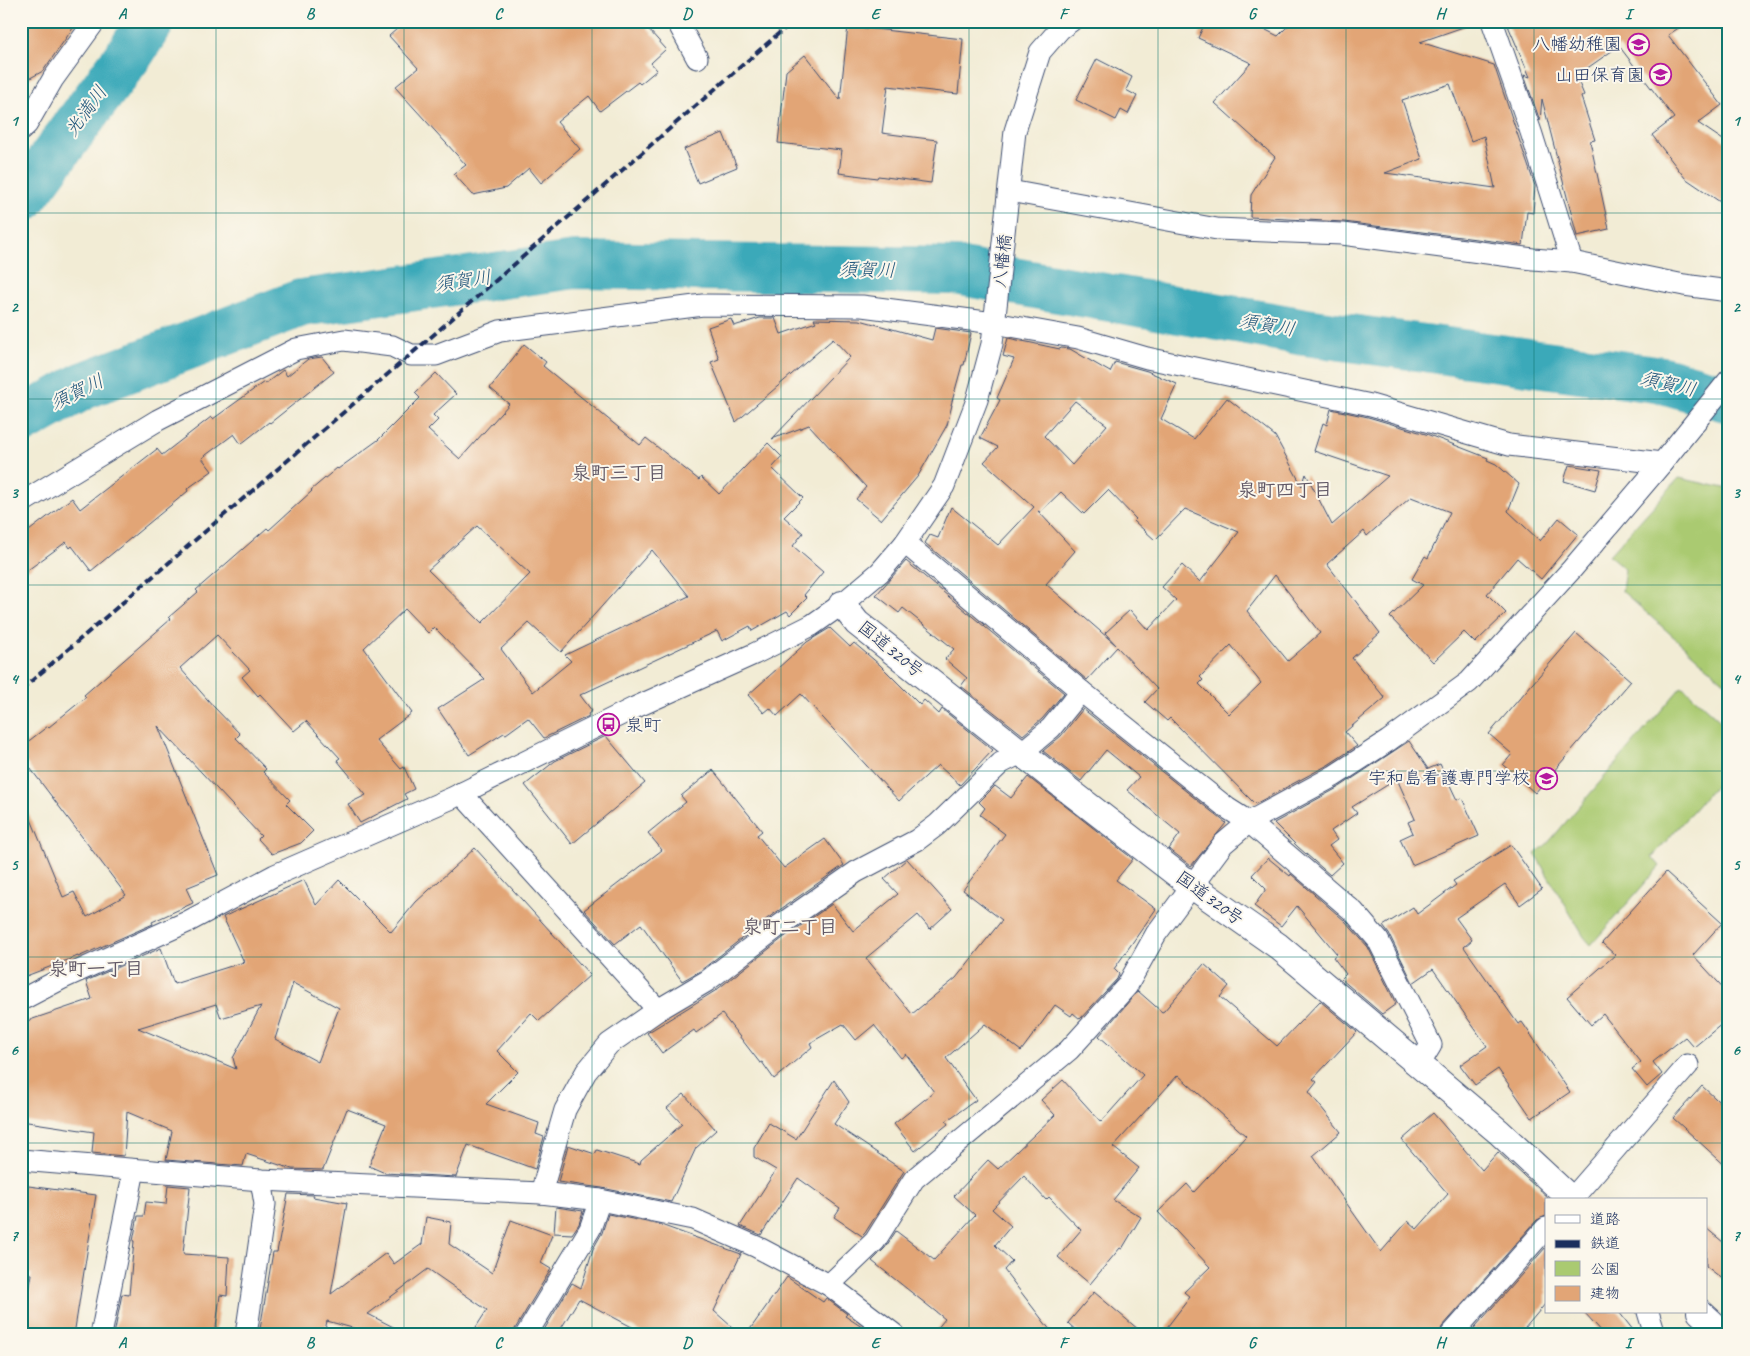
<svg xmlns="http://www.w3.org/2000/svg" width="1750" height="1356" viewBox="0 0 1750 1356" font-family="Caveat,'Klee One',sans-serif">
<rect width="100%" height="100%" fill="#fbf7ec"/>
<filter id="ink" filterUnits="userSpaceOnUse"><feTurbulence type="fractalNoise" baseFrequency=".02" numOctaves="2"/><feDisplacementMap in="SourceGraphic" scale="10" xChannelSelector="R" yChannelSelector="G"/><feConvolveMatrix kernelMatrix="1 2 1 2 8 2 1 2 1" color-interpolation-filters="sRGB"/></filter>
<filter id="wash" filterUnits="userSpaceOnUse"><feTurbulence type="fractalNoise" baseFrequency=".0096" numOctaves="4" result="noise"/><feDisplacementMap in="SourceGraphic" scale="20" xChannelSelector="R" yChannelSelector="G"/><feGaussianBlur stdDeviation="1.12" result="paint"/><feColorMatrix in="noise" values="0 0 0 0 0 0 0 0 0 0 0 0 0 0 0 0 0 1.4 0 .05"/><feComposite in="paint" operator="in"/></filter>
<g filter="url(#wash)">
<rect width="100%" height="100%" fill="#f2ecd5"/>
<g fill="#aaca71" stroke="#627c68">
<polygon points="1679,478 1729,489 1729,686 1622,591 1625,569 1609,555"/>
<polygon points="1682,686 1729,729 1729,770 1652,857 1660,866 1591,945 1584,937 1535,854 1548,843"/>
</g>
<g fill="none" stroke-linecap="round" stroke-linejoin="round">
<g stroke="#3aa9b9" stroke-width="48">
<polyline points="21,200 131,52 151,21"/>
<polyline points="21,421 83,386 301,303 575,265 956,271 1305,332 1663,380 1729,399"/>
</g>
</g>
<g id="blocks">
<g fill="#e2a576" fill-rule="evenodd">
<polygon points="21,21 78,21 43,71 21,83"/>
<polygon points="406,21 641,21 666,49 651,63 657,70 640,84 638,82 600,111 589,96 557,122 580,149 541,183 529,168 506,188 473,195 454,174 466,165 395,87 418,68 389,36"/>
<path d="M1206 21H1248L1278 36 1293 21H1469V25L1420 42 1494 65 1535 186 1533 213 1527 212 1523 245 1344 222 1250 217 1251 195 1275 157 1215 103 1251 63 1198 38ZM1450 84 1471 141 1484 136 1495 188 1385 173 1422 159 1402 100Z"/>
<polygon points="1506,21 1689,21 1668,35 1722,105 1698,123 1729,144 1729,208 1685,178 1652,135 1674,118 1619,46 1576,76 1584,95 1581,97 1595,140 1590,141 1609,229 1577,236 1542,99 1540,121 1524,75 1530,77"/>
<polygon points="848,26 963,39 958,94 888,86 882,133 937,140 931,183 878,176 877,178 839,173 842,150 778,143 786,71 805,55 840,100"/>
<polygon points="1097,59 1132,77 1126,90 1137,96 1128,114 1121,110 1116,120 1076,100"/>
<polygon points="723,133 737,167 698,183 684,149"/>
<polygon points="760,318 775,318 781,334 816,322 814,319 860,320 932,340 935,328 971,333 964,365 962,365 951,405 952,405 947,425 918,476 881,520 856,499 866,487 809,425 772,439 850,357 833,339 736,422 711,362 719,359 708,327 731,319 734,326"/>
<path d="M1008 338 1060 349 1061 348 1070 349 1110 372 1115 362 1147 371 1177 384 1161 419 1194 439 1227 398 1275 436 1302 486 1306 474 1332 525 1388 476 1314 451 1323 423 1327 425 1331 409 1368 417 1429 435 1488 458 1487 460 1496 464 1519 484 1508 511 1540 541 1559 518 1578 534 1541 579 1517 558 1487 594 1506 613 1475 643 1464 632 1433 662 1390 617 1423 585 1412 579 1425 556 1428 558 1450 512 1411 497 1367 536 1364 531 1327 564 1380 633 1352 658 1385 698 1345 732 1357 746 1328 765 1255 804 1170 718 1167 721 1145 702 1157 689 1117 647 1087 680 925 543 930 535 938 538 951 507 998 545 1034 507 984 462 998 447 980 438 1000 400 997 398 1014 359 1003 356ZM1075 401 1107 425 1072 465 1044 436ZM1108 490 1136 519 1134 521 1155 540 1185 509 1239 532 1200 582 1182 565 1162 587 1176 600 1148 630 1130 610 1105 633 1116 645 1046 584 1075 551 1038 511 1040 512 1061 492 1084 514ZM1275 575 1320 633 1288 661 1247 611ZM1231 645 1261 683 1229 714 1199 684 1203 680 1200 677Z"/>
<path d="M524 344 546 362 543 366 640 445 646 438 699 480 701 477 719 494 768 443 782 457 772 468 803 498 784 517 803 533 793 546 823 572 804 595 807 598 790 615 787 611 752 631 750 626 722 641 717 631 580 695 592 711 588 714 589 716 544 738 528 718 506 734 504 733 469 755 438 709 485 679 434 627 428 633 405 609 364 648 412 713 376 740 401 769 404 767 414 789 404 794 407 799 360 823 348 804 366 795 337 760 340 758 306 721 294 731 260 694 258 696 242 677 250 670 217 635 180 668 214 707 240 734 236 738 266 769 263 772 290 800 286 804 313 831 301 843 272 854 258 839 261 836 158 726 218 875 186 888 193 903 152 922 153 924 78 957V956L21 978V795L63 897 74 892 87 917 126 895 21 756V747L48 726 49 727 86 697 84 695 171 619 169 617 198 592 196 590 267 528 269 530 312 491 311 490 337 468 338 469 378 440 420 398 415 393 436 373 456 394 433 415 438 420 428 430 460 459 509 404 490 388ZM477 526 530 574 482 623 428 570ZM652 550 689 596 565 655 571 661 533 692 501 649 529 623 561 652Z"/>
<polygon points="322,357 334,372 270,423 269,422 241,444 234,434 202,458 212,471 187,489 188,491 91,571 72,546 70,548 66,542 21,575 21,537 72,498 80,509 157,449 162,455 211,417 213,419 264,382 265,384 283,370 287,376 308,359"/>
<polygon points="1569,465 1601,470 1595,490 1564,481"/>
<polygon points="906,561 1064,693 1042,719 1023,735 961,686 967,678 945,659 954,649 903,608 899,613 876,595"/>
<polygon points="830,628 850,647 854,643 880,665 920,705 924,700 939,714 942,709 993,750 960,785 938,765 899,801 801,694 777,716 770,708 764,713 748,695 807,642"/>
<polygon points="1576,633 1631,681 1535,793 1503,765 1512,754 1489,734"/>
<polygon points="1083,709 1226,823 1191,866 1169,849 1180,834 1127,790 1139,777 1106,750 1081,781 1043,751 1061,736"/>
<polygon points="606,736 645,783 572,844 525,785 555,761"/>
<polygon points="1409,741 1428,769 1440,764 1457,800 1462,798 1479,836 1412,865 1400,839 1413,833 1408,822 1415,819 1397,779 1352,807 1357,813 1331,831 1337,840 1329,846 1343,863 1330,875 1298,847 1274,823 1341,786"/>
<polygon points="713,770 762,831 757,835 784,868 825,839 844,865 768,918 700,971 682,981 641,924 615,944 584,910 662,850 648,833 686,802 681,796"/>
<polygon points="1028,777 1133,859 1116,880 1156,909 1114,969 1119,974 1117,979 1080,1019 1073,1013 1071,1016 1055,1005 1021,1051 985,1024 946,1058 976,1100 946,1121 948,1124 915,1151 894,1124 934,1092 906,1054 901,1058 874,1025 856,1040 843,1024 810,1043 812,1047 774,1079 762,1062 760,1063 722,1014 696,1033 694,1030 662,1053 647,1033 715,991 783,938 832,904 853,931 898,894 884,879 907,859 952,909 930,929 918,915 866,958 912,1014 956,978 1002,920 963,890 1005,834 980,815 985,808 979,802 995,786 1011,798"/>
<polygon points="1511,845 1542,889 1520,905 1505,884 1456,918 1472,940 1464,947 1518,1024 1522,1022 1570,1092 1532,1118 1498,1069 1475,1085 1460,1065 1487,1046 1433,969 1413,983 1389,934 1383,926 1413,907 1417,914 1456,885 1453,881"/>
<path d="M475 848 590 975 539 1021 531 1013 497 1051 518 1072 486 1104 539 1123 536 1134 544 1137 535 1169 468 1145 456 1177 385 1173 369 1166 386 1124 347 1109 323 1170 292 1169 246 1154 243 1166 166 1160 172 1131 127 1112 124 1156 92 1153 94 1132 21 1121V1023L92 999 86 981 161 948 174 984 244 962 223 917 304 880 316 905 339 880 391 932 416 902ZM293 983 339 1008 318 1062 275 1039ZM216 1004 221 1018 261 1006 233 1058 236 1069 138 1028Z"/>
<polygon points="1268,858 1290,876 1291,874 1345,921 1368,947 1396,1004 1382,1014 1341,979 1346,974 1333,957 1337,954 1297,906 1281,926 1254,906 1266,889 1252,875"/>
<polygon points="1666,872 1722,923 1693,955 1729,994 1729,1018 1694,1047 1685,1037 1653,1062 1662,1074 1647,1087 1632,1069 1641,1062 1603,1014 1591,1025 1567,997 1615,955 1602,943"/>
<polygon points="1204,964 1229,986 1220,997 1277,1046 1320,1001 1357,1032 1313,1079 1317,1082 1309,1092 1341,1132 1313,1156 1381,1252 1408,1221 1417,1229 1448,1194 1402,1140 1433,1113 1482,1170 1498,1152 1550,1200 1546,1200 1546,1216 1537,1220 1442,1327 1439,1335 1161,1335 1190,1297 1184,1292 1210,1267 1158,1212 1187,1184 1194,1192 1246,1136 1178,1075 1113,1147 1139,1168 1113,1200 1141,1217 1122,1249 1120,1248 1090,1284 1058,1257 1081,1230 1049,1197 1046,1200 1024,1176 992,1209 1011,1226 995,1245 1012,1261 1004,1270 1054,1335 932,1335 945,1319 872,1261 885,1248 896,1231 934,1260 975,1215 954,1196 988,1160 998,1169 1055,1115 1041,1100 1063,1080 1101,1122 1143,1075 1099,1036 1138,991 1162,1012 1164,1011"/>
<polygon points="834,1080 849,1102 834,1124 904,1171 865,1233 862,1236 834,1217 840,1208 798,1178 761,1235 740,1226 776,1170 754,1157 754,1148 769,1123 796,1139"/>
<polygon points="1702,1086 1729,1111 1729,1169 1673,1118"/>
<polygon points="684,1094 716,1130 696,1148 671,1202 602,1188 558,1182 568,1145 595,1154 597,1150 640,1164 641,1160 682,1124 667,1108"/>
<polygon points="21,1185 96,1195 74,1335 62,1335 23,1329 32,1274 21,1273"/>
<polygon points="168,1185 190,1187 183,1254 229,1257 227,1296 220,1295 215,1335 114,1335 122,1294 129,1295 134,1241 133,1241 138,1216 144,1216 146,1202 166,1204"/>
<polygon points="288,1194 314,1195 313,1197 347,1203 331,1294 386,1253 394,1264 422,1244 426,1217 451,1222 449,1244 492,1273 511,1220 552,1235 541,1263 551,1269 515,1329 514,1335 471,1335 487,1310 428,1269 368,1314 403,1332 402,1335 378,1335 327,1321 324,1335 259,1335 273,1252 277,1252"/>
<polygon points="556,1207 583,1211 579,1224 572,1234 554,1233"/>
<polygon points="608,1214 661,1225 741,1254 714,1311 741,1335 647,1335 579,1299 557,1335 541,1335 572,1283 581,1288 593,1249 602,1233"/>
<polygon points="1706,1228 1729,1247 1729,1284 1706,1266"/>
<polygon points="1546,1247 1546,1303 1519,1335 1468,1335"/>
<polygon points="787,1277 823,1302 826,1298 847,1314 845,1316 874,1335 746,1335"/>
<polygon points="1094,1292 1145,1335 1081,1335 1068,1323"/>
<polygon points="1584,1312 1619,1312 1637,1335 1605,1335"/>
</g>
</g>
</g>
<g filter="url(#ink)">
<use href="#blocks" fill-opacity="0" stroke="#3b4b70" stroke-width="1"/>
<g fill="none" stroke-linecap="round" stroke-linejoin="round">
<defs>
<g id="minor">
<polyline points="677,21 697,58"/>
<polyline points="1492,21 1531,132 1572,262"/>
<polyline points="21,130 27,124 53,79 95,21"/>
<polyline points="1010,191 1217,229 1342,234 1533,259 1572,262 1684,285 1729,291"/>
<polyline points="21,503 158,420 296,349 344,340 392,346 411,355 436,355 500,331 703,305 862,306 994,323 1078,338 1147,358 1371,405 1509,445 1662,463"/>
<polyline points="905,543 1081,691 1227,808 1249,822 1354,912 1378,940 1431,1045 1419,1065"/>
<polyline points="461,793 658,1010"/>
<polyline points="21,1000 61,979 187,922 275,875 452,798 634,708 754,654 812,625 842,604 880,572 905,543 944,486 977,400 992,344 1015,131 1040,52 1060,29 1071,21"/>
<polyline points="21,1160 261,1180 541,1193 600,1200 693,1219 757,1247 829,1285 895,1335"/>
<polyline points="541,1193 565,1110 586,1072 609,1044 658,1010 707,981 776,928 856,872 917,840 937,825 1001,763 1021,753 1051,728 1081,691"/>
<polyline points="1571,1200 1688,1065"/>
<polyline points="829,1285 875,1241 914,1179 1069,1050 1127,986 1156,934 1223,844 1249,822 1334,776 1388,741 1469,682 1572,569 1662,463 1729,380"/>
<polyline points="1648,1312 1655,1335"/>
<polyline points="101,1335 134,1170"/>
<polyline points="246,1335 265,1204 261,1180"/>
<polyline points="526,1335 590,1229 600,1200"/>
<polyline points="1451,1335 1546,1228"/>
</g>
<g id="tertiary">
<polyline points="842,604 857,623 1072,793 1191,885 1278,946 1499,1132 1572,1200"/>
<polyline points="1700,1312 1725,1335"/>
</g>
</defs>
<use href="#minor" stroke="#3b4b70" stroke-width="23"/>
<use href="#tertiary" stroke="#3b4b70" stroke-width="28"/>
<use href="#minor" stroke="#fff" stroke-width="21"/>
<use href="#tertiary" stroke="#fff" stroke-width="26"/>
<polyline stroke="#1b2f5e" stroke-width="4" stroke-dasharray="8 4" stroke-linecap="butt" points="21,690 431,337 793,21"/>
</g>
</g>
<path fill="none" stroke="#0f766e" stroke-width="1" stroke-opacity="0.55" d="M216 21V1335M404 21V1335M592 21V1335M781 21V1335M969 21V1335M1158 21V1335M1346 21V1335M1534 21V1335M21 213H1729M21 399H1729M21 585H1729M21 771H1729M21 957H1729M21 1143H1729"/>
<defs>
<symbol id="school-ring" viewBox="-11 -11 22 22"><circle r="9.5" fill="#fbf7ec" stroke="#b5179e" stroke-width="1.5"/><path d="M0-5L7-2L0 1L-7-2ZM-4 1L0 2.5L4 1V4Q0 6-4 4Z" fill="#b5179e"/></symbol>
<symbol id="bus-ring" viewBox="-11 -11 22 22"><circle r="9.5" fill="#fbf7ec" stroke="#b5179e" stroke-width="1.5"/><path d="M-5-6H5V4H4V6H2V4H-2V6H-4V4H-5ZM-3.5-4V0h7V-4ZM-3.5 1.2v1.5H-2V1.2ZM2 1.2v1.5H3.5V1.2Z" fill="#b5179e"/></symbol>
<symbol id="university-ring" viewBox="-11 -11 22 22"><circle r="9.5" fill="#fbf7ec" stroke="#b5179e" stroke-width="1.5"/><path d="M0-5L7-2L0 1L-7-2ZM-4 1L0 2.5L4 1V4Q0 6-4 4Z" fill="#b5179e"/></symbol>
</defs>
<g fill-rule="evenodd">
<use href="#school-ring" x="1626" y="32" width="25" height="25"/>
<use href="#school-ring" x="1648" y="62" width="25" height="25"/>
<use href="#bus-ring" x="596" y="712" width="25" height="25"/>
<use href="#university-ring" x="1534" y="766" width="25" height="25"/>
</g>
<g text-anchor="middle" dominant-baseline="central" stroke-width="4" stroke-linejoin="round" paint-order="stroke">
<g font-size="18" fill="#1b2f5e" stroke="#fbf7ec" text-anchor="end">
<text x="1622" y="44">八幡幼稚園</text>
<text x="1645" y="75">山田保育園</text>
<text x="625" y="725" text-anchor="start">泉町</text>
<text x="1530" y="778">宇和島看護専門学校</text>
</g>
<g font-size="18" fill="#1b2f5e" stroke="#fbf7ec">
<text transform="translate(1002 261) rotate(-84)">八幡橋</text>
<text transform="translate(891 649) rotate(39)">国道320号</text>
<text transform="translate(1210 898) rotate(36)">国道320号</text>
</g>
<g font-size="19" font-style="italic" fill="#265a7e" stroke="#fbf7ec">
<text transform="translate(86 111) rotate(-54)">光満川</text>
<text transform="translate(867 270) rotate(1)">須賀川</text>
<text transform="translate(463 281) rotate(-8)">須賀川</text>
<text transform="translate(1267 325) rotate(10)">須賀川</text>
<text transform="translate(1668 384) rotate(13)">須賀川</text>
<text transform="translate(77 392) rotate(-26)">須賀川</text>
</g>
<g font-size="19" font-weight="bold" fill="#615866" stroke="#fbf7ec">
<text x="619" y="473">泉町三丁目</text>
<text x="1285" y="490">泉町四丁目</text>
<text x="790" y="927">泉町二丁目</text>
<text x="96" y="969">泉町一丁目</text>
</g>
</g>
<rect width="1750" height="1356" fill="none" stroke="#fbf7ec" stroke-width="55"/>
<rect x="1545" y="1198" width="162" height="115" fill="#fbf7ec" stroke="#a1a7b3"/>
<rect x="1555" y="1215" width="25" height="8" fill="#ffffff" stroke="#a1a7b3"/>
<text x="1590" y="1224" font-size="15" fill="#1b2f5e">道路</text>
<rect x="1555" y="1240" width="25" height="8" fill="#1b2f5e" stroke="#a1a7b3"/>
<text x="1590" y="1248" font-size="15" fill="#1b2f5e">鉄道</text>
<rect x="1555" y="1261" width="25" height="15" fill="#aaca71" stroke="#a1a7b3"/>
<text x="1590" y="1274" font-size="15" fill="#1b2f5e">公園</text>
<rect x="1555" y="1286" width="25" height="15" fill="#e2a576" stroke="#a1a7b3"/>
<text x="1590" y="1298" font-size="15" fill="#1b2f5e">建物</text>
<rect x="28" y="28" width="1694" height="1300" fill="none" stroke="#0f766e" stroke-width="2"/>
<g font-size="16" text-anchor="middle" font-weight="bold" fill="#0f766e">
<text x="122" y="19">A</text>
<text x="310" y="19">B</text>
<text x="498" y="19">C</text>
<text x="687" y="19">D</text>
<text x="875" y="19">E</text>
<text x="1063" y="19">F</text>
<text x="1252" y="19">G</text>
<text x="1440" y="19">H</text>
<text x="1628" y="19">I</text>
<text x="14" y="126">1</text>
<text x="1736" y="126">1</text>
<text x="14" y="312">2</text>
<text x="1736" y="312">2</text>
<text x="14" y="498">3</text>
<text x="1736" y="498">3</text>
<text x="14" y="684">4</text>
<text x="1736" y="684">4</text>
<text x="14" y="870">5</text>
<text x="1736" y="870">5</text>
<text x="14" y="1055">6</text>
<text x="1736" y="1055">6</text>
<text x="14" y="1241">7</text>
<text x="1736" y="1241">7</text>
<text x="122" y="1348">A</text>
<text x="310" y="1348">B</text>
<text x="498" y="1348">C</text>
<text x="687" y="1348">D</text>
<text x="875" y="1348">E</text>
<text x="1063" y="1348">F</text>
<text x="1252" y="1348">G</text>
<text x="1440" y="1348">H</text>
<text x="1628" y="1348">I</text>
</g>
</svg>
